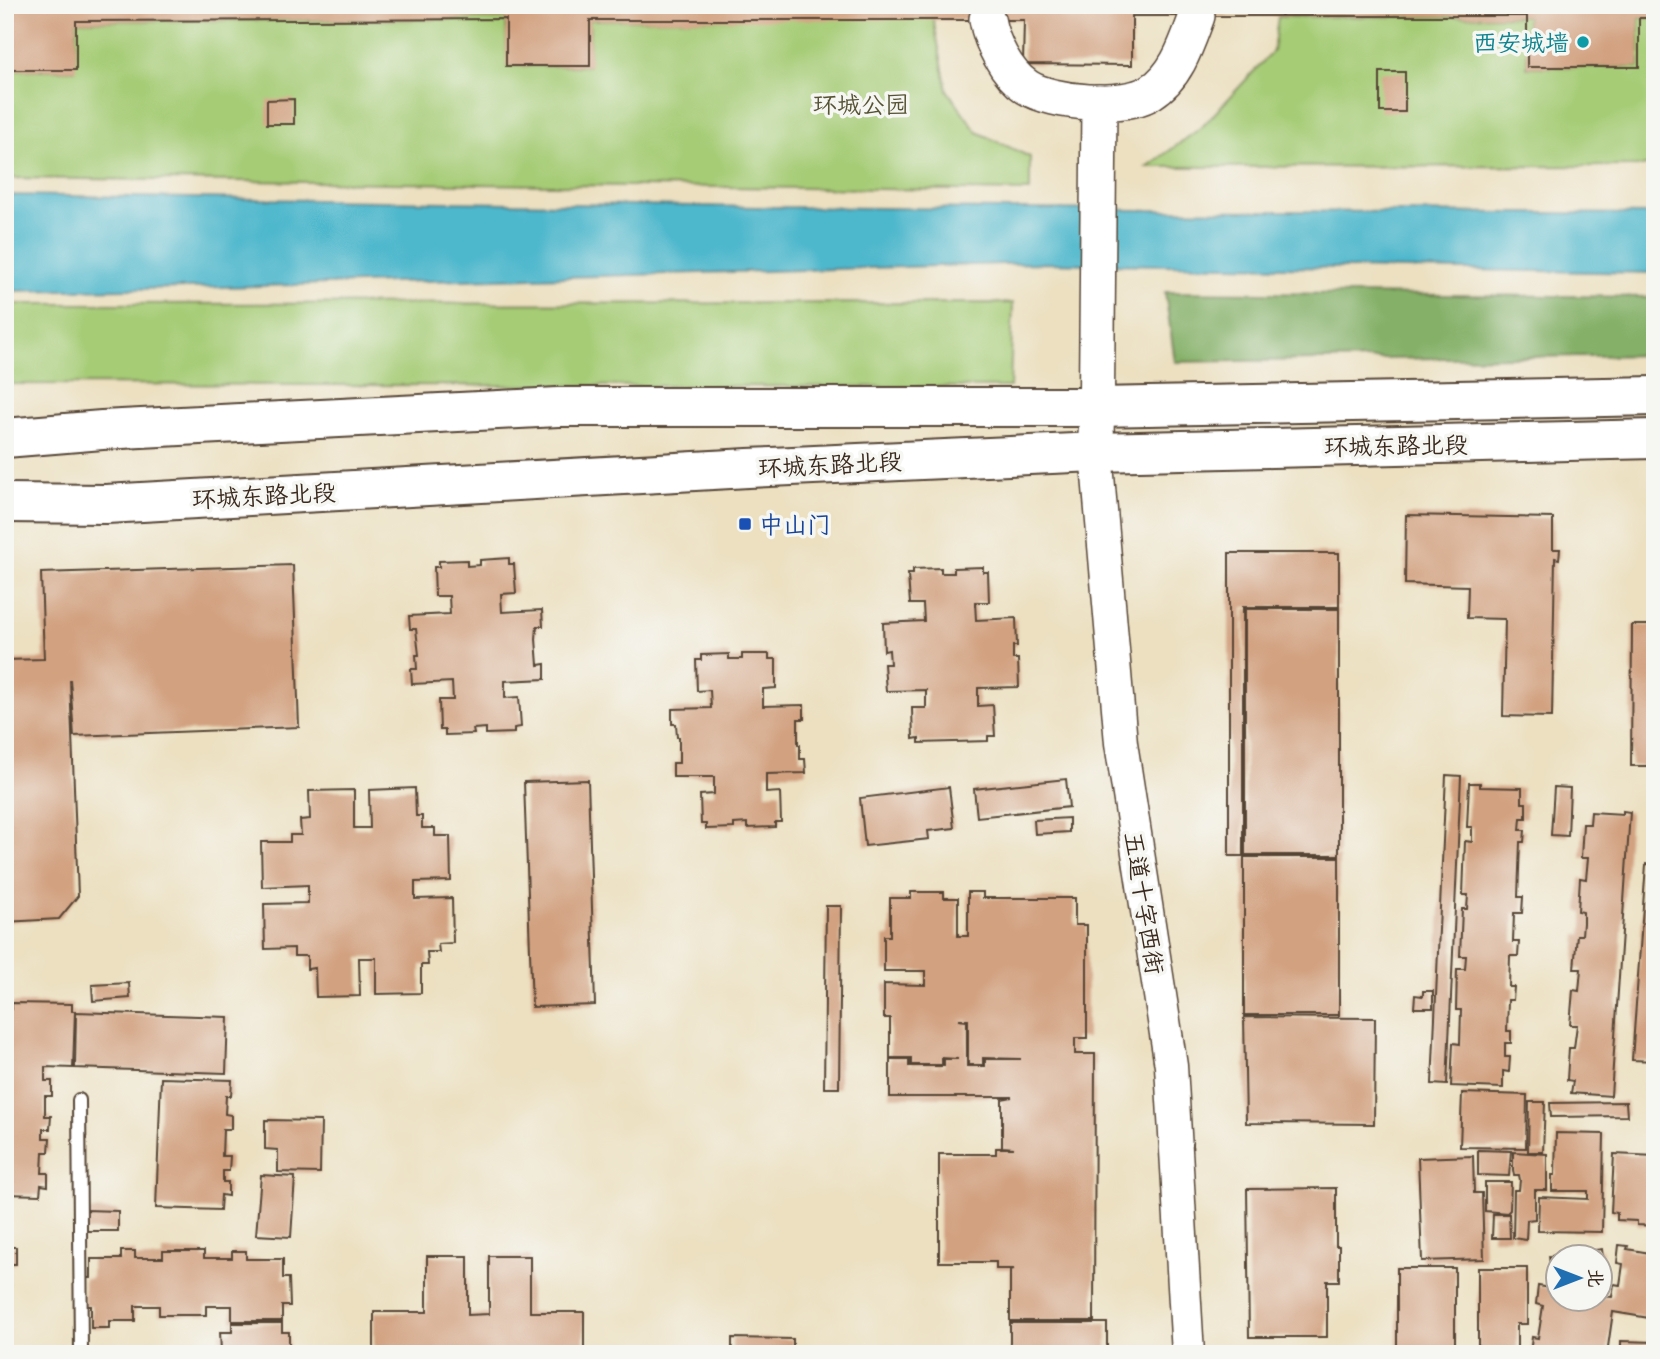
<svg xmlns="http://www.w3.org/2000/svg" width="1660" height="1359" viewBox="0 0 1660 1359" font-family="'Patrick Hand','LXGW WenKai TC',sans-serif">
<rect width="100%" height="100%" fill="#f6f6f2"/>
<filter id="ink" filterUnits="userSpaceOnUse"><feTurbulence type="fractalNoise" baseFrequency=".0143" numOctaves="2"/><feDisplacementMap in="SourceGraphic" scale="14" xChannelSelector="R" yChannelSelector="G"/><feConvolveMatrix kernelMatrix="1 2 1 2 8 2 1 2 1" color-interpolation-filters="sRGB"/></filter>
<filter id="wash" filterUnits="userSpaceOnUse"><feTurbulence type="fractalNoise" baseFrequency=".00686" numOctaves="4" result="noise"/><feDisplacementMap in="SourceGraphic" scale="28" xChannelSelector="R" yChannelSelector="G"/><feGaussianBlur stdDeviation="1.57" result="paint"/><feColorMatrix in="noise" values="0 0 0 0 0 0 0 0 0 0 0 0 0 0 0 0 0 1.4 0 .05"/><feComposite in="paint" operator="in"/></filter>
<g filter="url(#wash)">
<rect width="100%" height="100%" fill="#ece0c1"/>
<g fill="#a6cc76" stroke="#707b4a" stroke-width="2">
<polygon points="1527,16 1527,67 1639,67 1639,18 1655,18 1655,166 1147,167 1202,127 1273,51 1278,17"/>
<polygon points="933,18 947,90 977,132 1030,157 1030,191 5,178 5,70 75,70 76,21 506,19 507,66 589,66 590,20"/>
<polygon points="1013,303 1010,387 5,384 5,304"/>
</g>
<polygon fill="#84b067" stroke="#606d42" stroke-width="2" points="1165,292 1655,297 1655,355 1175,362"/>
<polygon fill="#4eb7cc" stroke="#447075" stroke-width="2" points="5,195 761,207 1655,214 1655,273 1039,263 189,288 5,291"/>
<g id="blocks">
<g fill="#d2a180" fill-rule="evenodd">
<polygon points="5,5 1655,5 1655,18 1639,18 1639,67 1527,67 1527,16 1132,16 1132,65 1023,64 1024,20 590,20 590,66 506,66 506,19 76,21 76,70 5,70"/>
<rect x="1380" y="72" width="25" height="40"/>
<polygon points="294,99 294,124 267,124 267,100"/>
<polygon points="1406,515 1553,518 1553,549 1560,549 1559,559 1555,558 1552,717 1503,716 1505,619 1467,618 1468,586 1405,584"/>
<polygon points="1229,553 1339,553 1339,607 1243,607 1243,856 1229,856"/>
<polygon points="509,558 509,564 514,564 516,593 501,594 502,612 542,610 543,626 537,626 536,639 538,665 545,664 545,679 505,681 505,698 519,697 521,727 514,728 514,733 486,734 486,728 473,729 474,734 445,735 445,730 440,730 439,700 453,700 452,682 412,684 411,669 417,669 416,655 419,655 416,629 410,629 409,616 450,614 449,596 435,596 434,567 439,567 439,561 467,560 467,566 480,565 480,560"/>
<polygon points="293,565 299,727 74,736 70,679 78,896 59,919 5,922 5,660 44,659 41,573"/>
<polygon points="983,567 983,572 988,572 989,602 975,602 976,620 1016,618 1017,646 1013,646 1013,659 1018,659 1019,687 978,688 978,706 993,705 995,736 988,736 988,741 919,743 919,738 913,739 912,708 926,708 926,690 886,691 884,664 890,664 889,650 884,651 883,623 924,621 923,604 910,604 908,574 913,574 913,569 941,568 941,573 954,573 954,568"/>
<rect x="1245" y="609" width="94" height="246"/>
<polygon points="1632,625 1655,625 1655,766 1631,766"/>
<polygon points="729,654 729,659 742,659 742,654 769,654 769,659 776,659 776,688 763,689 763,706 804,705 804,719 798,719 798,745 800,745 800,759 805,759 806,773 766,774 766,793 780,792 781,822 775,822 775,827 747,828 747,823 734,824 734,828 706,829 706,824 701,824 700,795 714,794 714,777 673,777 673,763 679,763 679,737 677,737 676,724 672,724 672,709 711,708 710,690 697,691 696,660 701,660 701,655"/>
<polygon points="1446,775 1461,776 1447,1085 1432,1084"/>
<polygon points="1066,779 1069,807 977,817 974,789"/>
<polygon points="588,780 595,1005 532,1007 524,782"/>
<polygon points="1469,783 1480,783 1480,787 1522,788 1522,803 1526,803 1526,818 1521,818 1520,830 1525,830 1524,842 1520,842 1518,897 1523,897 1522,913 1514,913 1513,942 1519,942 1518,956 1510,956 1509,987 1514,987 1513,1000 1508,1000 1507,1031 1511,1031 1511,1043 1505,1043 1505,1057 1510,1057 1509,1072 1503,1071 1503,1088 1451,1086 1453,1043 1460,1044 1461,1010 1456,1010 1457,969 1465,969 1466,956 1460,956 1462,909 1467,909 1468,895 1463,895 1465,841 1472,842 1472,827 1467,827"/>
<polygon points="949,787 954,828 928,831 929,839 865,846 860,798"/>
<polygon points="1554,787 1570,788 1568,836 1551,835"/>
<polygon points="415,788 416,816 422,816 422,828 435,828 435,836 450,836 451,881 415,882 415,899 452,898 453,943 438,944 439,952 427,952 428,965 421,965 421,993 376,994 376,958 359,958 360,996 316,997 315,968 307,969 307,956 294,956 294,948 265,949 264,904 308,903 308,885 262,887 261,842 290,842 290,835 301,835 300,820 310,819 309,791 354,790 354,828 370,828 369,790"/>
<polygon points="1623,811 1630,812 1611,1096 1571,1093 1573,1081 1567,1080 1569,1048 1574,1048 1577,1025 1570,1025 1573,990 1579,991 1581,969 1574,969 1577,935 1582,935 1583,923 1583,912 1578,911 1580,878 1586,879 1588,858 1581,858 1583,824 1590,824 1591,812 1623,814"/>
<polygon points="1069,818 1069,832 1035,834 1034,820"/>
<rect x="1244" y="857" width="95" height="158"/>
<polygon points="1646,864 1655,865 1655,1061 1632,1060"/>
<path d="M911 892H944V898H958V936H968V892H983V898H1075V925H1087V1038H1075V1054H1095L1094 1321H1010V1270L1014 1269H996V1262H939V1154H996V1148H1014L1002 1147V1099L1012 1097H890V1059H909V1066H944V1059H958L942 1058V1065H911V1058H890V1018H884V984L925 985V971H884V936H890V898H911ZM958 1020H968V1065H983V1058L1021 1059H985V1066H967V1021Z"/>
<polygon points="826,906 841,906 839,1088 824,1088"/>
<polygon points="129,983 130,998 93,1001 92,985"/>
<polygon points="1423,991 1433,991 1433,1008 1414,1008 1415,995 1423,996"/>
<polygon points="12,1003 72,1004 72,1011 75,1011 73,1068 45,1067 45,1081 52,1081 52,1096 45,1096 45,1116 51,1116 50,1129 43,1129 43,1138 50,1138 49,1152 43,1152 42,1173 48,1173 48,1186 41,1185 40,1195 5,1194 5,1008 12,1009"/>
<polygon points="76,1012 228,1017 226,1073 75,1068"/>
<polygon points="1244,1017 1375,1018 1374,1124 1246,1123"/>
<polygon points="161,1078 232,1080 231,1096 226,1096 225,1114 231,1115 231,1129 223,1129 222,1156 230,1156 229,1171 223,1171 223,1182 228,1182 228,1196 221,1195 220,1210 156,1208"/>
<polygon points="1462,1093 1527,1095 1526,1148 1460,1147"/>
<polygon points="1529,1102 1545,1102 1543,1152 1528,1152"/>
<polygon points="1626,1102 1627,1116 1551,1117 1550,1103"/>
<polygon points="265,1120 321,1121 320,1173 278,1172 278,1150 265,1149"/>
<polygon points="1556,1133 1604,1134 1602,1232 1538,1231 1539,1197 1588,1199 1588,1191 1552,1191 1552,1175 1555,1175"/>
<polygon points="1478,1150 1511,1151 1509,1176 1478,1175"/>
<polygon points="1513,1152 1547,1154 1547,1190 1535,1190 1535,1219 1527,1220 1526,1240 1513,1238 1514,1190 1519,1190 1520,1180 1519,1175 1514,1175 1513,1170"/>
<polygon points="1614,1154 1655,1156 1655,1226 1637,1225 1637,1221 1617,1220 1617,1213 1611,1212"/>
<polygon points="1473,1156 1474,1193 1482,1193 1484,1259 1422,1261 1418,1158"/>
<polygon points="261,1175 295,1177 291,1237 256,1235"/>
<polygon points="1485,1182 1511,1182 1510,1210 1507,1213 1485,1211"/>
<polygon points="1336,1188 1336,1246 1339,1246 1339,1281 1327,1281 1327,1337 1249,1337 1247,1189"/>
<polygon points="85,1210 118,1211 118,1231 85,1231"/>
<polygon points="1493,1214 1509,1214 1510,1238 1492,1238"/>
<polygon points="5,1228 9,1228 9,1247 16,1247 16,1264 9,1264 9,1286 5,1286"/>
<polygon points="1619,1245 1628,1246 1627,1249 1650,1253 1651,1246 1655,1247 1655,1319 1613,1312 1607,1354 1530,1354 1532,1337 1538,1338 1543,1306 1536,1304 1538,1286 1558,1289 1558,1300 1600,1300 1600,1296 1612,1297 1614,1284 1620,1285 1623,1264 1617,1263"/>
<polygon points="1602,1249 1605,1275 1600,1275 1600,1258 1558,1258 1558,1280 1552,1281 1549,1256"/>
<polygon points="121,1251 135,1251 135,1258 163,1258 163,1251 204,1251 204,1258 232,1258 232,1251 246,1251 246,1259 283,1259 283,1278 289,1278 290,1306 282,1306 282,1321 232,1321 232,1306 206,1306 206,1315 159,1315 159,1306 135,1306 135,1321 109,1321 109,1328 91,1328 91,1306 84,1306 84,1278 91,1278 91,1259 121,1259"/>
<polygon points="427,1256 468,1256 468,1315 489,1314 489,1256 530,1256 530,1312 584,1312 584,1354 374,1354 374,1312 427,1312"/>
<rect x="1397" y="1268" width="58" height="86"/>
<polygon points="1478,1268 1527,1268 1527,1324 1517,1324 1517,1354 1478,1354"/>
<polygon points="232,1323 282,1323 282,1332 289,1332 289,1354 228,1354 228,1351 221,1351 220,1332 232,1332"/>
<rect x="1010" y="1323" width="97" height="31"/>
<polygon points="732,1338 793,1339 793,1354 732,1354"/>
<polygon points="1621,1341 1655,1342 1655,1354 1621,1354"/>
</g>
</g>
</g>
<g filter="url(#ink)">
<use href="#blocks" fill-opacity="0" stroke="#564536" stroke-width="2"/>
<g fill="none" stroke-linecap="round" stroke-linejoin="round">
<defs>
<polyline id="service" points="79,1100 81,1354"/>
<polyline id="tertiary" points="1096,452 1121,743 1171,1066 1188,1354"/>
<g id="secondary">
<path d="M987 19C991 42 1006 73 1027 87 1052 103 1125 109 1151 92 1177 76 1187 43 1197 16"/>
<polyline points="1096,452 1099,102"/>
</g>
<g id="primary">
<polyline points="5,438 102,430 558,407 1096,407 1655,396"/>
<polyline points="5,503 106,504 748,468 1096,452 1655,439"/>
</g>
</defs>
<use href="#service" stroke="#564536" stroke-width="16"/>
<use href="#tertiary" stroke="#564536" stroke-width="35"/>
<use href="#secondary" stroke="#564536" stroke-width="38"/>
<use href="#primary" stroke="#564536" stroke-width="42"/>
<use href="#service" stroke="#fff" stroke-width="12"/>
<use href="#tertiary" stroke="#fff" stroke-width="32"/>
<use href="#secondary" stroke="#fff" stroke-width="35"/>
<use href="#primary" stroke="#fff" stroke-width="38"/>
</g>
</g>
<circle fill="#0f9aa8" stroke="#f6f6f2" stroke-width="2.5" cx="1583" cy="42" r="7"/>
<rect fill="#1a4fb4" stroke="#f6f6f2" stroke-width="2.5" x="738" y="517" width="14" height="14" rx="3.5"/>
<g text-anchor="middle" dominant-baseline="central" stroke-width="7" stroke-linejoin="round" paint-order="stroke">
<g font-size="24" fill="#0d838f" stroke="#f6f6f2" text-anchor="end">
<text x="1569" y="42">西安城墙</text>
</g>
<g font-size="24" fill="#565234" stroke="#f6f6f2">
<text x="861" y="104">环城公园</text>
</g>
<g font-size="24" fill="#3b2a1e" stroke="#f6f6f2">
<text transform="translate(1396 445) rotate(-1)">环城东路北段</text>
<text transform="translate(830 464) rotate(-3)">环城东路北段</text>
<text transform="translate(264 495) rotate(-3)">环城东路北段</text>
<text transform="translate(1145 903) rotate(81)">五道十字西街</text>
</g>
<g font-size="24" fill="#164399" stroke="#f6f6f2" text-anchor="start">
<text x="759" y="524">中山门</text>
</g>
</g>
<rect width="1660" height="1359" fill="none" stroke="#f6f6f2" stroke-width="28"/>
<g transform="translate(1579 1278) rotate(90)"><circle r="33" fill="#f6f6f2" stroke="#aba49d" stroke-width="2"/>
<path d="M0-5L12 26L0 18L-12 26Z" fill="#1f6fb2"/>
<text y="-10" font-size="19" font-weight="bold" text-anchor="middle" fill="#3b2a1e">北</text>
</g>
</svg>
